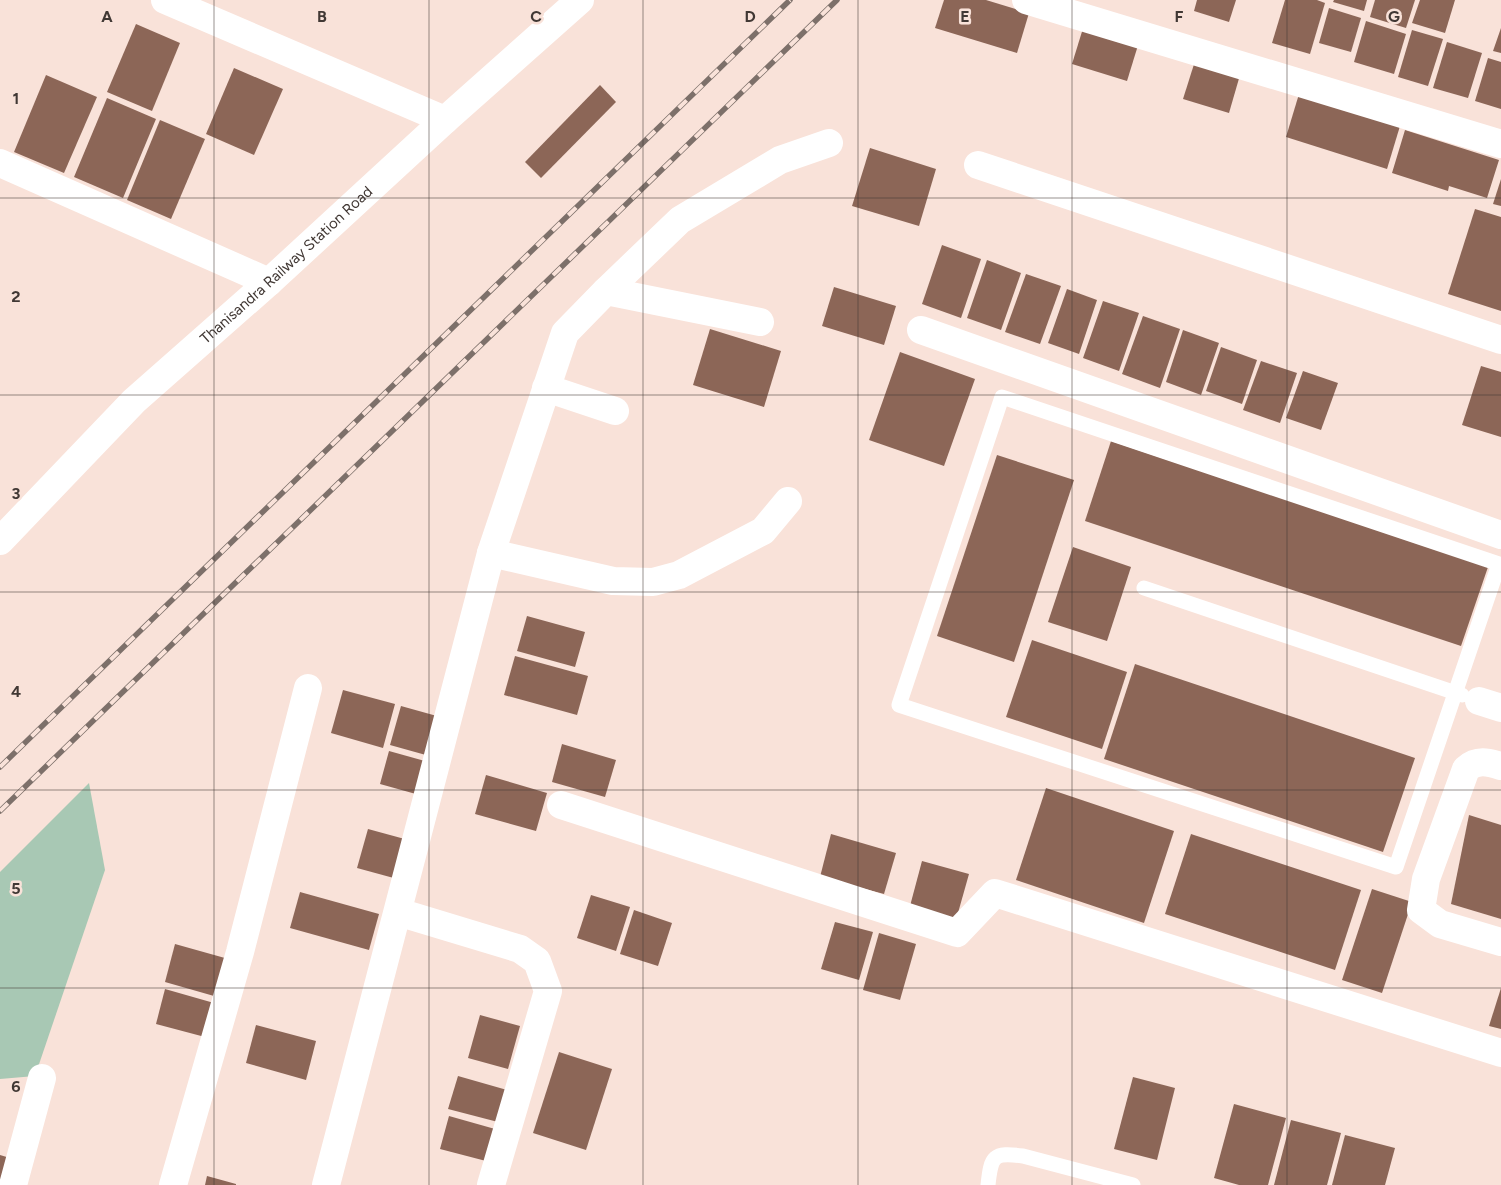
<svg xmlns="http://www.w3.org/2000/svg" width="1501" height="1185" viewBox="0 0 1501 1185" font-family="Figtree,sans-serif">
<rect width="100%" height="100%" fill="#f9e2d9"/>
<polygon fill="#a8c8b4" points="89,783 105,870 35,1076 0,1079 0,872"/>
<g fill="#8c6657">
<polygon points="944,0 986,0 1029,13 1017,53 935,28"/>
<polygon points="1197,0 1236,0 1229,22 1194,11"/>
<polygon points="1285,0 1317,0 1325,3 1310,54 1272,43"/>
<polygon points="1334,0 1367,0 1364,11 1333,2"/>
<polygon points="1375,0 1415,0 1406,28 1370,17"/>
<polygon points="1420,0 1455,0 1445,33 1412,23"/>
<polygon points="1329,8 1361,18 1351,52 1319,43"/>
<polygon points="1366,21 1406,34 1394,74 1354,62"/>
<polygon points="136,24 180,43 152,111 107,92"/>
<polygon points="1084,25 1139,42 1127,81 1072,64"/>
<polygon points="1501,28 1501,53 1493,51"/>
<polygon points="1412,30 1443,39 1428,86 1398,77"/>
<polygon points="1447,42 1482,53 1468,98 1433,88"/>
<polygon points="1488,58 1501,62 1501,109 1475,101"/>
<polygon points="1195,61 1240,75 1229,113 1183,99"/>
<polygon points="234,68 283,89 254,155 206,134"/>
<polygon points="46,75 97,97 64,173 14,152"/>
<polygon points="600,85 616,102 541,178 525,162"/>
<polygon points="1299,94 1400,126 1387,169 1286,137"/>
<polygon points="107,98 156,119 123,198 74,177"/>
<polygon points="160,120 205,139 171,219 127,200"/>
<polygon points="1405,130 1499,160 1487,198 1449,186 1448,191 1392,173"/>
<polygon points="870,148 936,169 919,226 852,206"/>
<polygon points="1501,179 1501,206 1493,204"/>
<polygon points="1475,209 1501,217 1501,311 1448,294"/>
<polygon points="942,245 981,259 961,318 922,304"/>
<polygon points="987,260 1021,273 1001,330 967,318"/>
<polygon points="1026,274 1061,286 1040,344 1005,332"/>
<polygon points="834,287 896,306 884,345 822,326"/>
<polygon points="1067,289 1097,300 1079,354 1048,343"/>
<polygon points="1103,301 1139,313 1119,371 1083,358"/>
<polygon points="1143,316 1180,329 1160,388 1122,374"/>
<polygon points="710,329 781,351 764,407 693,385"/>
<polygon points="1183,330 1219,343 1201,395 1166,382"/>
<polygon points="1221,347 1257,360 1242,404 1206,391"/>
<polygon points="900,352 975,379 944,466 869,440"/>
<polygon points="1261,361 1297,373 1280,423 1243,410"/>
<polygon points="1481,366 1501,372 1501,437 1462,425"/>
<polygon points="1303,371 1338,383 1321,430 1286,418"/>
<polygon points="1111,441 1488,567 1461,646 1085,521"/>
<polygon points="997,455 1074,480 1014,662 937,636"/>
<polygon points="1073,547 1131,567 1107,641 1048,622"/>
<polygon points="527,616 585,632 575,667 517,651"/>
<polygon points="1032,640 1127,672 1102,749 1006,717"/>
<polygon points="515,656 588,676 577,715 504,695"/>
<polygon points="1135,664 1415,758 1383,852 1104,759"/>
<polygon points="343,690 395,704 383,748 331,733"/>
<polygon points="401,706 444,718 433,757 390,745"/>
<polygon points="562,744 616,760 605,797 552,782"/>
<polygon points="389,751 432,763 423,796 380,784"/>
<polygon points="486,775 547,793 536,831 475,814"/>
<polygon points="1046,788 1174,831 1144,923 1016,880"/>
<polygon points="1469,815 1501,825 1501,919 1451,904"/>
<polygon points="368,829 412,841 401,880 357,868"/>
<polygon points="831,834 896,853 884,894 820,877"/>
<polygon points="1191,834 1361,890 1335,970 1165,914"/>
<polygon points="922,861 969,874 956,920 910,906"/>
<polygon points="1372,889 1412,902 1382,993 1342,980"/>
<polygon points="300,892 379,914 369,950 290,928"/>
<polygon points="591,895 630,907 616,951 577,938"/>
<polygon points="634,910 672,923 658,966 620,954"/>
<polygon points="835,922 873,932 859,980 821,969"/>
<polygon points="879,933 916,944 900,1000 863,990"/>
<polygon points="175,944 232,960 221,998 165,982"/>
<polygon points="1501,988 1501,1029 1489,1026"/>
<polygon points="165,989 214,1003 205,1037 156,1024"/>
<polygon points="480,1015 520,1026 508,1069 468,1058"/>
<polygon points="256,1025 316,1041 306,1080 246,1063"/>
<polygon points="559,1052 612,1069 586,1150 533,1133"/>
<polygon points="458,1076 507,1090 498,1122 448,1109"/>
<polygon points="1133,1077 1175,1088 1157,1160 1114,1149"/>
<polygon points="1234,1104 1286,1118 1268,1185 1239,1185 1214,1178"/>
<polygon points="449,1116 495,1129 486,1161 440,1149"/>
<polygon points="1291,1120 1341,1133 1327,1185 1274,1185"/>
<polygon points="1345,1135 1395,1148 1385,1185 1332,1185"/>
<polygon points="0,1155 10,1158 0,1185"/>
<polygon points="207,1176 236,1184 236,1185 205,1185"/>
</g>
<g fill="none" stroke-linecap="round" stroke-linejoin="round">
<g stroke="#fff" stroke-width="15">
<polygon points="1002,397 1499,564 1396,867 899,705"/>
<polyline points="1144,588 1462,695"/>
<path d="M988 1185C991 1156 993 1152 1023 1156L1133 1185"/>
</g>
<g stroke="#fff" stroke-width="28">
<polyline points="165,0 445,120"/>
<polyline points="1026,0 1501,144"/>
<polyline points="0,163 269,282"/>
<polyline points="978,165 1501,340"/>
<polyline points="606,291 680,220 780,160 829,143"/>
<polyline points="921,330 1501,535"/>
<polyline points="546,388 615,411"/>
<polyline points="491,553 613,581 653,582 679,575 763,531 788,501"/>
<polyline points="1479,701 1501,708"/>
<path d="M1501 766C1488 762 1477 759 1466 769L1426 879 1421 910 1440 924 1501 942"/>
<polyline points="561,805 957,933 995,893 1501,1053"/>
<polyline points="398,912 520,949 537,961 548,991 491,1185"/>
<polyline points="13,1185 42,1078"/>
<polyline points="173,1185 240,952 308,688"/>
<polyline points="326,1185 491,553 565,333 606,291 760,322"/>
</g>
<path stroke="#fff" stroke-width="28" id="s1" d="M0 541 134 401 269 282 445 120 580 0"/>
<defs>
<g id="rail">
<polyline points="0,767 790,0"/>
<polyline points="0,811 837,0"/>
</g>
</defs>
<use href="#rail" stroke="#7d706a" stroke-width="5.5"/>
<use href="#rail" stroke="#f9e2d9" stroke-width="4" stroke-dasharray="11" stroke-linecap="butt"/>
</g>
<path fill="none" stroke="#413834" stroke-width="1" stroke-opacity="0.55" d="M214 0V1185M429 0V1185M643 0V1185M858 0V1185M1072 0V1185M1287 0V1185M0 198H1501M0 395H1501M0 592H1501M0 790H1501M0 988H1501"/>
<g text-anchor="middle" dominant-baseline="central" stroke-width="5" stroke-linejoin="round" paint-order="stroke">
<g font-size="15" fill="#413834" stroke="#f9e2d9">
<text stroke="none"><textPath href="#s1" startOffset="398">Thanisandra Railway Station Road</textPath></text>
</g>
</g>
<g font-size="16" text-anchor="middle" font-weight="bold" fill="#413834" stroke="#f9e2d9" stroke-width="5" stroke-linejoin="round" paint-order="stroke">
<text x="107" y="22">A</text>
<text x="322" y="22">B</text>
<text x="536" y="22">C</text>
<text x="750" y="22">D</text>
<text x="965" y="22">E</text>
<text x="1179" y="22">F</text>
<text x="1394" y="22">G</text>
<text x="16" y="104">1</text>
<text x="16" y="302">2</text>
<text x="16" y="499">3</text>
<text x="16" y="697">4</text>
<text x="16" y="894">5</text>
<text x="16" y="1092">6</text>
</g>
</svg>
